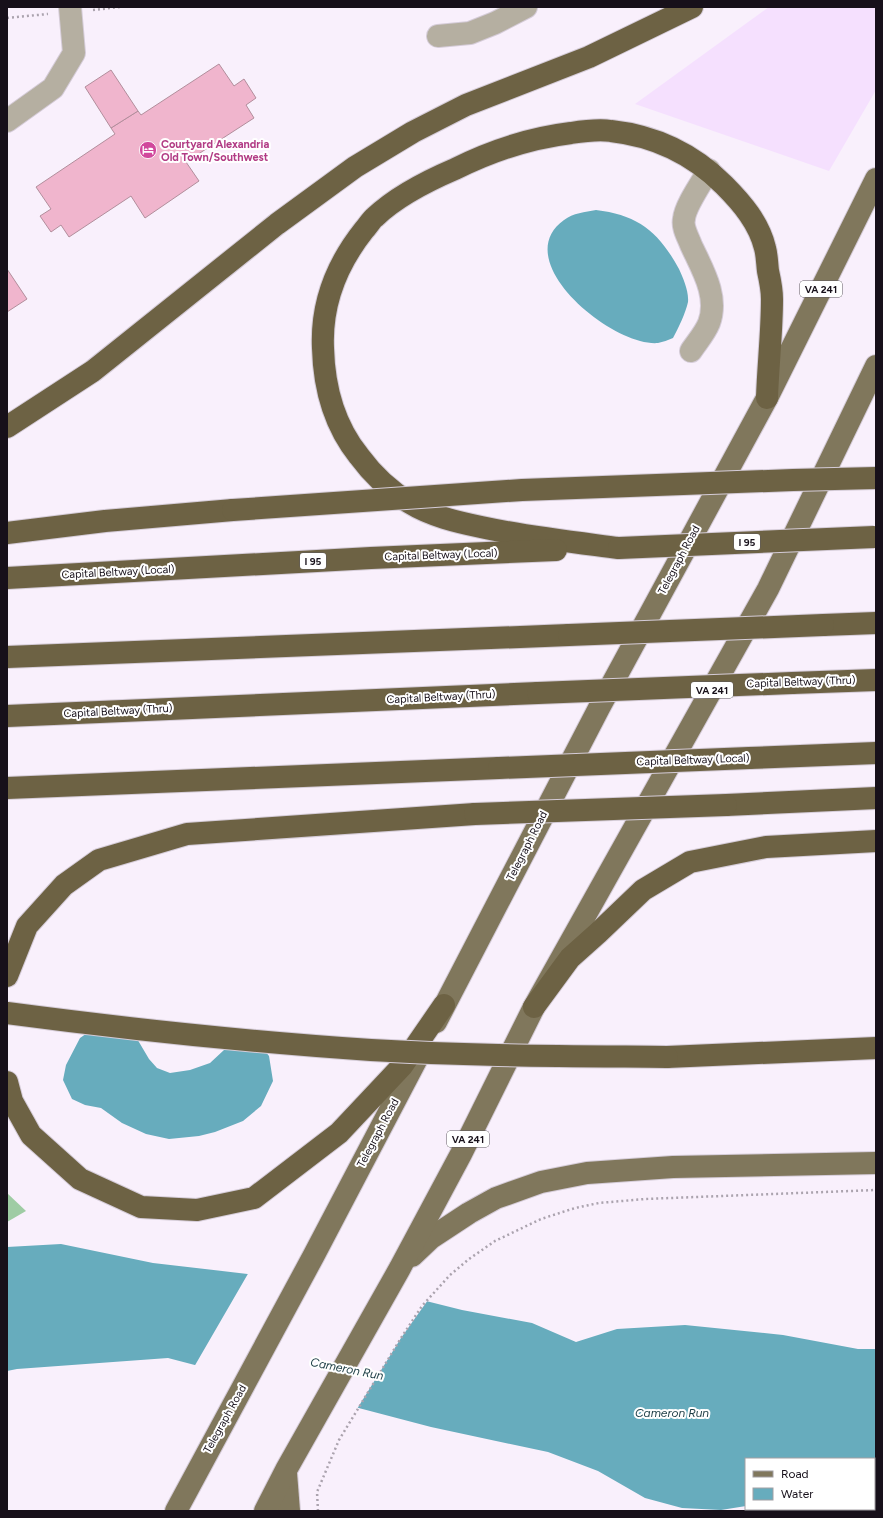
<svg xmlns="http://www.w3.org/2000/svg" width="883" height="1518" viewBox="0 0 883 1518" font-family="Figtree,sans-serif">
<rect width="100%" height="100%" fill="#f9f0fc"/>
<polygon fill="#f5e0fe" points="769,7 876,7 876,90 829,171 635,104"/>
<polygon fill="#9fcca4" points="7,1193 26,1211 7,1222"/>
<g fill="#67acbd">
<path d="M596 210C638 215 659 232 679 269 683 278 689 291 688 302 686 312 678 329 673 338 668 340 663 342 658 343 613 347 507 261 564 220 573 213 585 212 596 210Z"/>
<polygon points="93,1029 136,1037 149,1059 157,1068 170,1073 190,1070 210,1063 224,1050 237,1045 261,1046 269,1056 273,1081 261,1106 243,1121 215,1132 199,1136 169,1139 146,1134 122,1123 101,1108 85,1105 72,1099 63,1080 66,1065 80,1038"/>
<polygon points="61,1244 153,1263 378,1289 462,1310 532,1323 576,1342 617,1329 685,1325 783,1335 858,1349 876,1349 876,1489 874,1490 874,1459 746,1459 746,1506 721,1510 682,1508 645,1498 598,1471 548,1452 431,1427 168,1358 17,1369 7,1371 7,1247"/>
</g>
<polygon fill="#f9f0fc" points="249,1272 378,1287 428,1300 401,1338 357,1409 194,1367"/>
<g fill="#f0b5cd" stroke="#b28e9c">
<polygon points="219,64 234,86 244,79 256,98 246,105 254,118 186,162 199,181 145,218 131,196 69,237 61,225 51,232 40,216 51,209 36,187 115,134 111,128 138,111 141,115"/>
<polygon points="111,70 138,111 111,128 85,87"/>
<polygon points="7,269 27,299 7,312"/>
</g>
<g fill="none" stroke-linecap="round" stroke-linejoin="round">
<defs>
<g id="minor">
<polyline points="438,36 470,33 495,23 526,7"/>
<polyline points="7,121 53,88 74,53 70,7"/>
<path d="M691 351C697 342 705 333 709 323 719 296 702 269 691 245 688 237 682 227 684 219 685 206 702 182 709 170"/>
</g>
<g id="major">
<polyline points="436,1022 599,708 767,398 876,179"/>
<polyline points="412,1256 431,1238 469,1213 496,1198 541,1182 587,1173 673,1167 876,1163"/>
<polyline points="286,1473 289,1511"/>
<polyline points="176,1511 314,1255 421,1051"/>
<polyline points="265,1511 286,1470 400,1268 461,1154 534,1007 768,589 876,366"/>
</g>
<g id="highway">
<polyline points="7,427 93,371 277,224 355,167 413,132 466,105 589,57 692,7"/>
<polyline points="7,533 105,521 233,510"/>
<path d="M619 548C573 542 527 537 481 527 457 522 431 516 410 503 390 491 373 475 359 456 334 425 324 387 323 348 321 304 337 264 364 230 368 226 371 220 375 217 397 196 427 181 455 169 491 151 530 138 571 133 584 131 598 129 611 131 656 136 693 154 724 185 742 203 759 223 765 248 767 255 767 263 768 271 770 280 772 290 772 299 772 332 768 366 767 398"/>
<polyline points="7,578 371,558 556,550"/>
<polyline points="823,625 876,623"/>
<polyline points="7,657 569,635"/>
<polyline points="792,683 876,680"/>
<polyline points="7,716 538,693"/>
<polyline points="749,758 876,753"/>
<polyline points="7,788 499,768"/>
<polyline points="726,805 876,798"/>
<polyline points="7,976 27,926 64,885 99,860 187,834 475,814"/>
<polyline points="534,1007 570,958 598,933 643,890 690,862 766,847 876,841"/>
<polyline points="667,1057 876,1048"/>
<polyline points="7,1082 12,1101 31,1135 80,1179 141,1207 197,1210 254,1198 339,1133 402,1066 444,1005"/>
</g>
</defs>
<use href="#minor" stroke="#d5ccd8" stroke-width="24"/>
<use href="#major" stroke="#d5ccd8" stroke-width="24"/>
<use href="#highway" stroke="#d5ccd8" stroke-width="24"/>
<g stroke="#aba3ae" stroke-width="2.5" stroke-dasharray="2 3" stroke-linecap="butt">
<polyline points="93,10 120,7"/>
<polyline points="7,18 48,14"/>
<polyline points="318,1511 317,1492 339,1440 401,1338 422,1306 450,1275 469,1259 495,1241 541,1219 575,1208 599,1203 645,1199 876,1190"/>
</g>
<use href="#minor" stroke="#b5afa1" stroke-width="22"/>
<use href="#major" stroke="#80775c" stroke-width="22"/>
<use href="#highway" stroke="#6d6244" stroke-width="22"/>
<defs>
<g id="highway-bridge">
<polyline points="233,510 522,490 793,480 876,478"/>
<polyline points="619,548 874,537"/>
<polyline points="569,635 823,625"/>
<polyline points="538,693 792,683"/>
<polyline points="499,768 749,758"/>
<polyline points="475,814 726,805"/>
<path d="M7 1013C128 1029 250 1042 371 1050 470 1056 568 1056 667 1057"/>
</g>
</defs>
<use href="#highway-bridge" stroke="#d5ccd8" stroke-width="24" stroke-linecap="butt"/>
<use href="#highway-bridge" stroke="#6d6244" stroke-width="22"/>
</g>
<defs>
<symbol id="hotel-disc" viewBox="-11 -11 22 22"><circle r="9.5" fill="#d1479c" stroke="#fff"/><path d="M-6-4.5h1.5V1H6V5H4.5V3h-9V5H-6ZM-4 0a1.8 1.8 0 1 1 3.6 0ZM.5 0V-2.5h3Q6-2.5 6 0Z" fill="#fff"/></symbol>
</defs>
<g fill-rule="evenodd">
<use href="#hotel-disc" x="138" y="140" width="20" height="20"/>
</g>
<g text-anchor="middle" dominant-baseline="central" stroke-width="4" stroke-linejoin="round" paint-order="stroke">
<g fill="#fff" stroke="#5d585f" stroke-width="1">
<rect x="800" y="281" width="42" height="16" rx="3"/>
<rect x="734" y="534" width="26" height="16" rx="3"/>
<rect x="300" y="553" width="26" height="16" rx="3"/>
<rect x="691" y="682" width="42" height="16" rx="3"/>
<rect x="447" y="1131" width="42" height="16" rx="3"/>
</g>
<g font-size="10" font-weight="bold" fill="#17101a">
<text x="821" y="289">VA 241</text>
<text x="747" y="542">I 95</text>
<text x="313" y="561">I 95</text>
<text x="712" y="690">VA 241</text>
<text x="468" y="1139">VA 241</text>
</g>
<g font-size="11" font-weight="bold" fill="#b23c85" stroke="#fff" text-anchor="start">
<text x="161" y="144">Courtyard Alexandria<tspan x="161" dy="13">Old Town/Southwest</tspan></text>
</g>
<g font-size="11" fill="#17101a" stroke="#fff">
<text transform="translate(441 555) rotate(-2)">Capital Beltway (Local)</text>
<text transform="translate(679 560) rotate(-62)">Telegraph Road</text>
<text transform="translate(118 572) rotate(-3)">Capital Beltway (Local)</text>
<text transform="translate(801 682) rotate(-2)">Capital Beltway (Thru)</text>
<text transform="translate(441 697) rotate(-3)">Capital Beltway (Thru)</text>
<text transform="translate(118 711) rotate(-3)">Capital Beltway (Thru)</text>
<text transform="translate(693 760) rotate(-2)">Capital Beltway (Local)</text>
<text transform="translate(527 846) rotate(-63)">Telegraph Road</text>
<text transform="translate(378 1133) rotate(-62)">Telegraph Road</text>
<text transform="translate(225 1419) rotate(-61)">Telegraph Road</text>
</g>
<g font-size="12" font-style="italic" fill="#1c3d45" stroke="#fff">
<text transform="translate(347 1369) rotate(11)">Cameron Run</text>
<text x="672" y="1413">Cameron Run</text>
</g>
</g>
<rect width="883" height="1518" fill="none" stroke="#17101a" stroke-width="16"/>
<rect x="745" y="1458" width="130" height="52" fill="#ffffff" stroke="#a29fa3"/>
<rect x="753" y="1471" width="20" height="6" fill="#80775c" stroke="#a29fa3"/>
<text x="781" y="1478" font-size="12" fill="#17101a">Road</text>
<rect x="753" y="1488" width="20" height="12" fill="#67acbd" stroke="#a29fa3"/>
<text x="781" y="1498" font-size="12" fill="#17101a">Water</text>
</svg>
